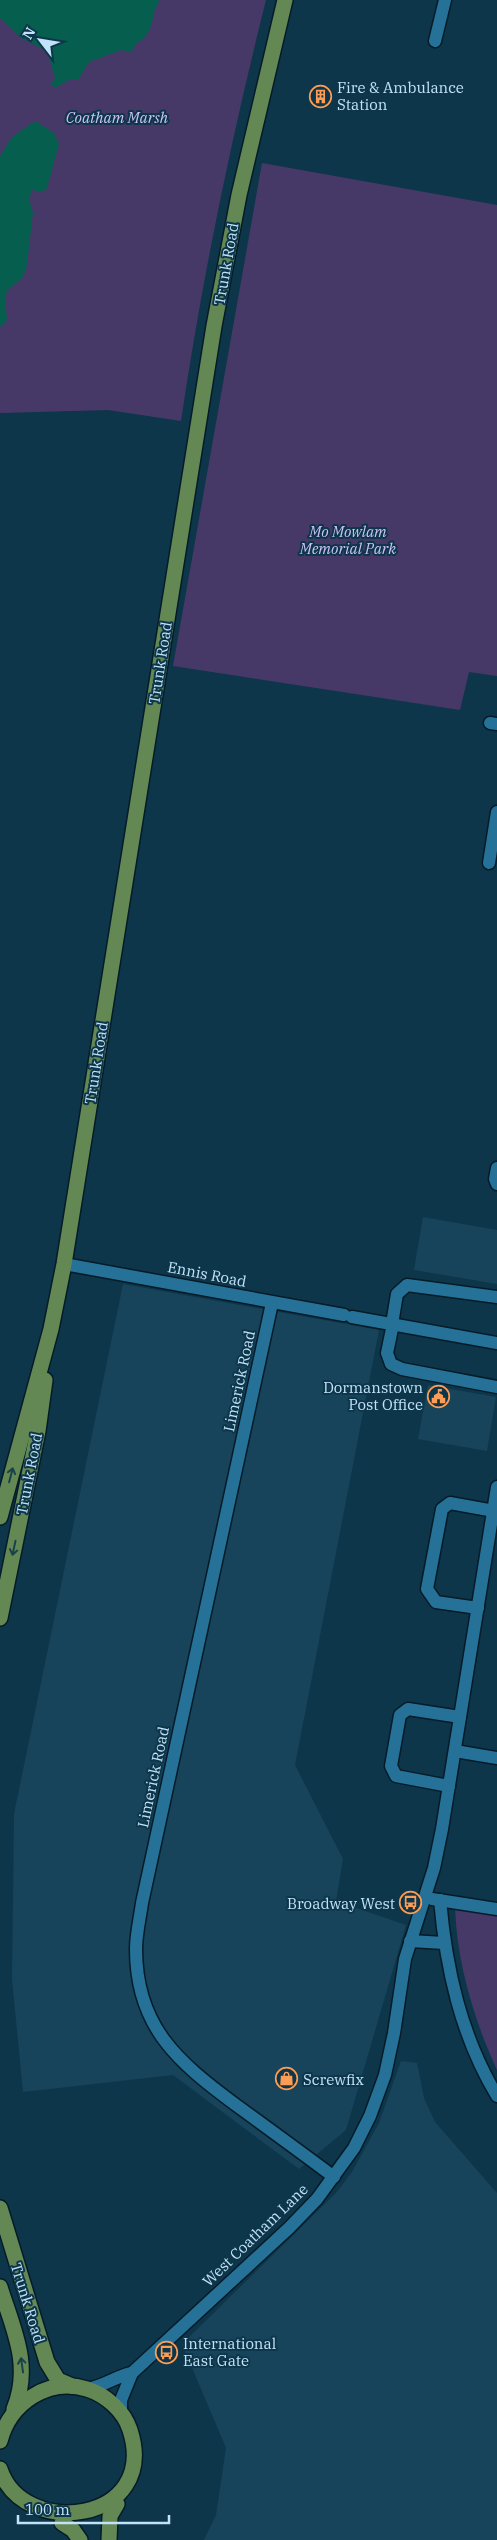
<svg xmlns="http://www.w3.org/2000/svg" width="497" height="2540" viewBox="0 0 497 2540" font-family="'IBM Plex Serif',serif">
<rect width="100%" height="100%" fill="#0e364a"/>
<g fill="#17445b">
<polygon points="423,1217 497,1230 497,1284 414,1270"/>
<polygon points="123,1284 379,1330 295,1765 343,1859 336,1901 406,1925 346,2130 299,2169 173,2075 23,2092 12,1979 14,1814"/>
<polygon points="428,1385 496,1397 487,1451 418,1439"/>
<polygon points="401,2061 417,2063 424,2098 435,2122 497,2193 497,2540 204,2540 216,2515 226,2448 182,2344 336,2193 352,2172 379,2123"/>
</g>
<g fill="#463967">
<path d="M0 0H266C231 139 202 279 181 421L108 410 0 413Z"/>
<polygon points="262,163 497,205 497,676 469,672 460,710 173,666"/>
<path d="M455 1908 497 1915V2070C474 2020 457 1963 455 1908Z"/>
</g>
<g fill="#055e4e">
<path d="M0 0H160C152 10 154 24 147 34 142 42 135 41 132 52L121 50 89 62 78 80H69L55 88 51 84 55 78 47 51 21 38 0 18Z"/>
<polygon points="35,121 54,133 59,144 47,188 43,192 32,190 29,199 33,212 27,265 23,277 7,291 5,300 7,320 0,327 0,156 12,137"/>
</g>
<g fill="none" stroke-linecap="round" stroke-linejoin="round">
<defs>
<g id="minor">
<polyline points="435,41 445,0"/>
<polyline points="490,723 497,724"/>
<polyline points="489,863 497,812"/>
<polyline points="497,1168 495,1179 497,1184"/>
<polyline points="64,1264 344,1315"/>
<path d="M272 1303 142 1903C140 1918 136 1934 136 1949 136 2027 178 2062 236 2105 269 2129 302 2153 334 2177"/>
<polyline points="352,1317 497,1343"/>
<polyline points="392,1324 397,1294 407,1285 497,1297"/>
<polyline points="393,1324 387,1353 391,1364 402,1369 497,1387"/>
<polyline points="478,1608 436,1602 427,1589 442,1509 450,1503 494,1511"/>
<polyline points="455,1751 497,1758"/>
<polyline points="449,1786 396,1776 391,1766 400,1715 408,1709 460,1717"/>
<polyline points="432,1899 497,1909"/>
<path d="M440 1900C446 1969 461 2036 497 2096"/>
<polyline points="410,1941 444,1943"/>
<path d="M87 2389C105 2386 116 2376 132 2373"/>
<polyline points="121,2413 121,2400 132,2373 289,2228 317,2199 354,2148 370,2116 385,2075 394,2033 405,1959 434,1868 442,1829 497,1487"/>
</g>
<g id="primary">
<polyline points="0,1517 51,1329 64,1264 214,326 239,195 285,0"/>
<polyline points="0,1618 38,1431 45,1380"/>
<polyline points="0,2208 47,2362 58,2380 72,2386"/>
<path d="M0 2287C13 2329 32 2365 14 2409"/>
<path d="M0 2441C10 2403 48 2377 87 2389 106 2395 124 2411 130 2430 160 2523 23 2540 0 2469"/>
<polyline points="62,2523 73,2530 80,2540"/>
<polyline points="109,2540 110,2516 117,2504"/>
</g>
</defs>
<use href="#minor" stroke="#051c28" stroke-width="15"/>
<use href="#primary" stroke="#051c28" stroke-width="18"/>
<use href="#minor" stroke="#267197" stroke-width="12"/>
<use href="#primary" stroke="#638853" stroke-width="15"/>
</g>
<defs><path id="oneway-shaft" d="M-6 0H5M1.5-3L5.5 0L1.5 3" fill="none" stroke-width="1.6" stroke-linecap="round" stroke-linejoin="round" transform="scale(1.25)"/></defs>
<g stroke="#1b424b">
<use href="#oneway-shaft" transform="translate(11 1475) rotate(-75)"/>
<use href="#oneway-shaft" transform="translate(14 1548) rotate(102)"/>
<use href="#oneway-shaft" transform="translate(22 2365) rotate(-98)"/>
</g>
<defs>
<symbol id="building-ring" viewBox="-11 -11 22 22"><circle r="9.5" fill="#0e364a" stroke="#fd9d55" stroke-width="1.5"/><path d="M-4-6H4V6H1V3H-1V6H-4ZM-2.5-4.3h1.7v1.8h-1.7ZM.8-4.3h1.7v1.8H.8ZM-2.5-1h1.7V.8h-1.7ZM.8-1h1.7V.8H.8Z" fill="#fd9d55"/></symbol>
<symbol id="civic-ring" viewBox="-11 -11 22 22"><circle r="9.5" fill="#0e364a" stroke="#fd9d55" stroke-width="1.5"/><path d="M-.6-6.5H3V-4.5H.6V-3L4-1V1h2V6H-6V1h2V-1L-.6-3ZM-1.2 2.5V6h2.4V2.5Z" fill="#fd9d55"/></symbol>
<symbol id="bus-ring" viewBox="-11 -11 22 22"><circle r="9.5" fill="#0e364a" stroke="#fd9d55" stroke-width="1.5"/><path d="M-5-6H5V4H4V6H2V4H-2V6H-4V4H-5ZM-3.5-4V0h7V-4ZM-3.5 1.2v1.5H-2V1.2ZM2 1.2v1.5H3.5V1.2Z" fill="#fd9d55"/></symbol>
<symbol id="shop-ring" viewBox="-11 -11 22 22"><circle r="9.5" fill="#0e364a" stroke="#fd9d55" stroke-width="1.5"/><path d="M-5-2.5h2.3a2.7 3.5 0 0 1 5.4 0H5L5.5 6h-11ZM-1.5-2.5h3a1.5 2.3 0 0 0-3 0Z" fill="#fd9d55"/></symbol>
</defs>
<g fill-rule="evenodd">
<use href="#building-ring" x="308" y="84" width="25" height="25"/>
<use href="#civic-ring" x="426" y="1384" width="25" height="25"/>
<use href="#bus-ring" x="398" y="1890" width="25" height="25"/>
<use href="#shop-ring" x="274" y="2066" width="25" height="25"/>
<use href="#bus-ring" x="154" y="2340" width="25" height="25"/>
</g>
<g text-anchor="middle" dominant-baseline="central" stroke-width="4" stroke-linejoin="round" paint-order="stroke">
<g font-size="15" fill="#c1e3f9" stroke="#0e364a" text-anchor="start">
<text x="337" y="87">Fire &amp; Ambulance<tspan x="337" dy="17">Station</tspan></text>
<text x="423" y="1387" text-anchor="end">Dormanstown<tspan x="423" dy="17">Post Office</tspan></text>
<text x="395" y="1903" text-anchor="end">Broadway West</text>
<text x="303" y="2079">Screwfix</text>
<text x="183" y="2343">International<tspan x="183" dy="17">East Gate</tspan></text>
</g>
<g font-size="15" font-style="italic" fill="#cec2f9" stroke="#0e364a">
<text x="117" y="117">Coatham Marsh</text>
<text x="348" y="531">Mo Mowlam<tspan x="348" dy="17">Memorial Park</tspan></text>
</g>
<g font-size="15" fill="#c1e3f9" stroke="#0e364a">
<text transform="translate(226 264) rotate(-80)">Trunk Road</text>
<text transform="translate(160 663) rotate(-81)">Trunk Road</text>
<text transform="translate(96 1063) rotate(-81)">Trunk Road</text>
<text transform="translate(207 1274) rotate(11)">Ennis Road</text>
<text transform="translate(239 1381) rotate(-78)">Limerick Road</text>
<text transform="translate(29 1474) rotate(-79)">Trunk Road</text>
<text transform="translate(153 1777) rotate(-78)">Limerick Road</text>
<text transform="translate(255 2235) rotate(-44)">West Coatham Lane</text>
<text transform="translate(28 2303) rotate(73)">Trunk Road</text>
</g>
</g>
<g transform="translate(40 40) rotate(301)" stroke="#0e364a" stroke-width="4" paint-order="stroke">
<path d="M0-4L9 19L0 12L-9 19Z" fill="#c1e3f9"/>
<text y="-8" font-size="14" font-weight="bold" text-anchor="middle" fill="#c1e3f9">N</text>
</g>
<path d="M18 2515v8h151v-8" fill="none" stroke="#c1e3f9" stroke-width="2.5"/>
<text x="25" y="2515" font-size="15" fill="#c1e3f9" stroke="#0e364a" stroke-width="4" paint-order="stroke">100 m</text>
</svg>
